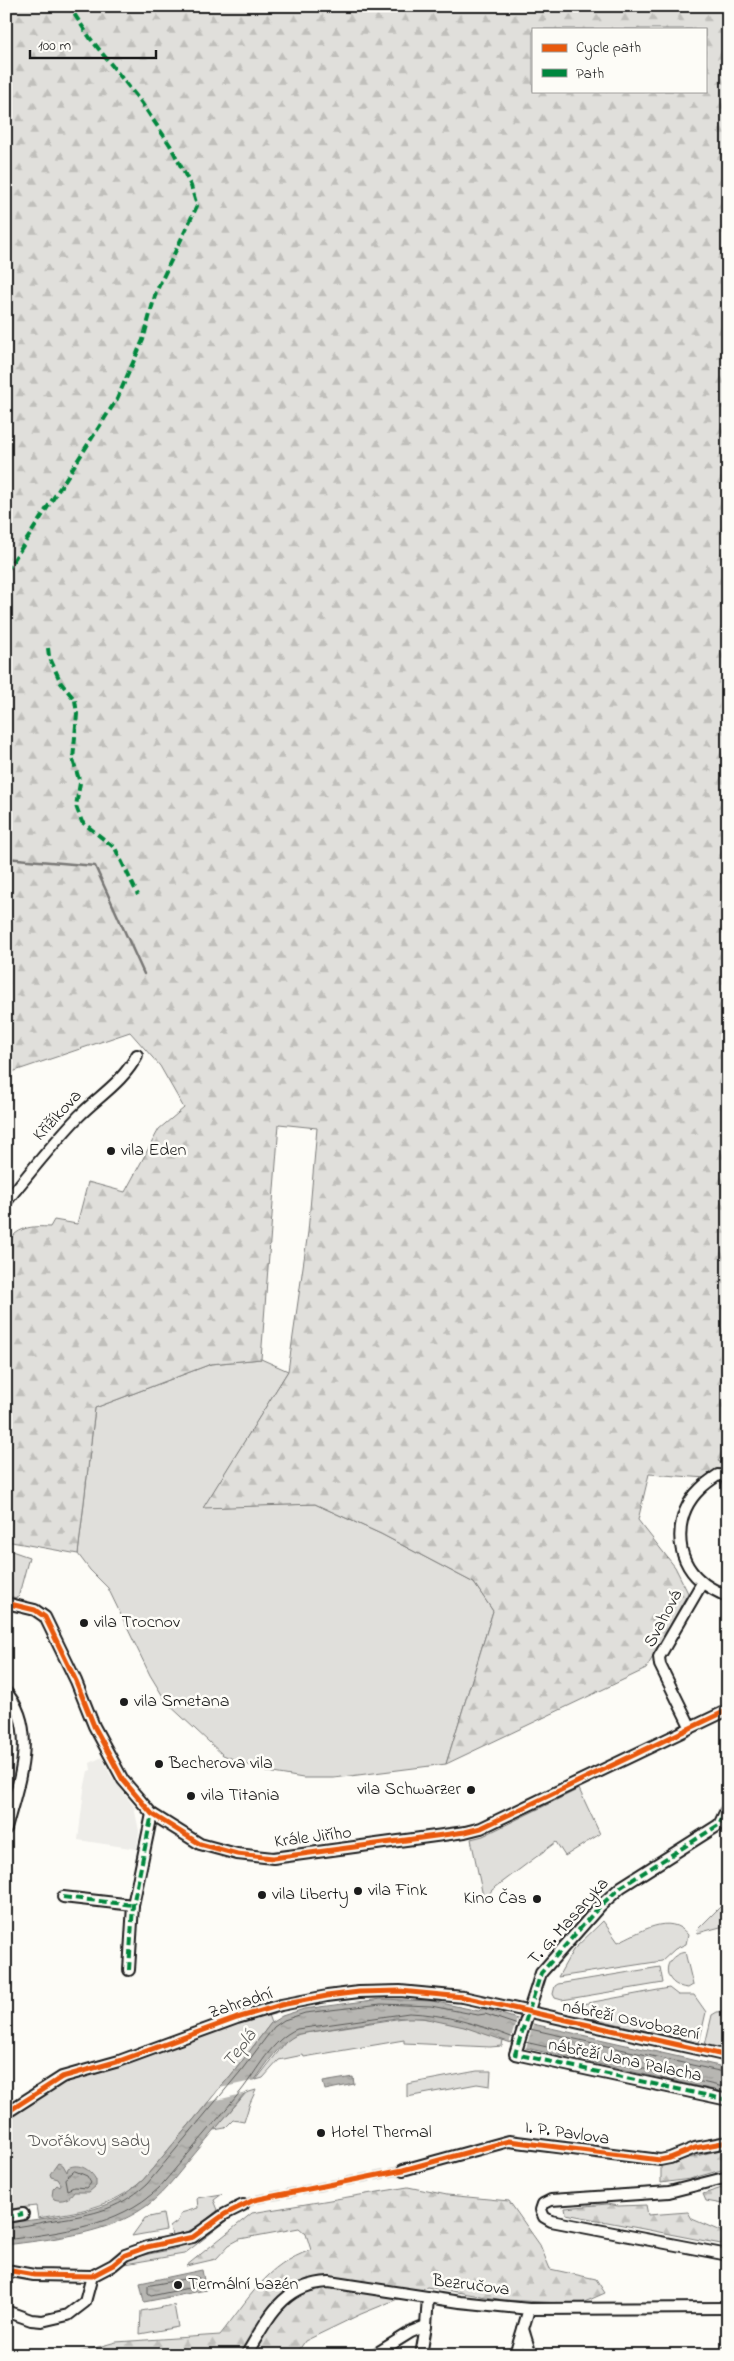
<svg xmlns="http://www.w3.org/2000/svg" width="734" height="2361" viewBox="0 0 734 2361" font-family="'Indie Flower',sans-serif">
<defs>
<pattern id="forest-firs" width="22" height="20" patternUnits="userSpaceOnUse" patternTransform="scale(1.25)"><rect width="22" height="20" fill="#e0dfdb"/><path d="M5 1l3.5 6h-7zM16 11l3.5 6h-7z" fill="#c0bfbb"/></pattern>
<pattern id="water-ripples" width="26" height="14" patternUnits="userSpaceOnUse" patternTransform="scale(1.25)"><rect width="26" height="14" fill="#b7b6b2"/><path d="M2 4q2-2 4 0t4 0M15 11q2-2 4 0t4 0" fill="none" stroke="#9d9c98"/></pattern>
</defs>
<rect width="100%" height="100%" fill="#fdfcf7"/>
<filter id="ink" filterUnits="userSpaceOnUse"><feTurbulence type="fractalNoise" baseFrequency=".02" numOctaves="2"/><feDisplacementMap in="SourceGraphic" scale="10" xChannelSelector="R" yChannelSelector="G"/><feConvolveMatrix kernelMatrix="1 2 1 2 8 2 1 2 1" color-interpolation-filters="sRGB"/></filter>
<g filter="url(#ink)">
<polygon fill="#eeede9" points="102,1757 110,1774 134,1807 139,1831 137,1849 78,1840 84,1790 88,1771 91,1770 90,1763"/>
<g fill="#e0dfdb" stroke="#7e7e7c">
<polygon points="261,1359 288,1371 204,1507 315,1504 381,1534 474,1583 493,1611 446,1764 334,1778 303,1778 267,1772 223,1755 167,1703 150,1675 108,1588 90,1570 78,1554 95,1408 211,1364"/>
<polygon points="6,1549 29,1557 18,1598 6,1596"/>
<polygon points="579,1789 600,1834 565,1856 556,1842 492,1890 484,1901 471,1839 483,1836"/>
<polygon points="728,1903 728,1925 698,1933 697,1930 720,1907"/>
<path d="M603 1921 618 1942C639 1933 670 1911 688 1935L686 1944 675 1949 662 1961 558 1977 573 1950Z"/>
<path d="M685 1952 693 1985 688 1988C662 1986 660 1957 685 1952Z"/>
<polygon points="660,1967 663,1983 562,2000 555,1998 553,1994 555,1986 558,1984"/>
<polygon points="669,1988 678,1995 694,1995 706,2012 699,2043 591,2018 591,2015 566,2007"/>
<polygon points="728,2011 728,2050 705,2045 712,2015 717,2012"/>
<path d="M267 2012 271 2023 236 2069 143 2180C110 2209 79 2211 38 2218L36 2206 10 2209 6 2120 64 2083Z"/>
<path d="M409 2017C444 2019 477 2030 510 2041L503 2040 502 2046 490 2047 404 2043V2040L304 2057 303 2055 279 2060 263 2078 256 2080 289 2038 299 2034Z"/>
<polygon points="477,2071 491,2071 490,2086 477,2084 407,2097 407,2084"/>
<polygon points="256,2090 250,2103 244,2122 233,2120 225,2128 214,2130 246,2093"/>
<path d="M222 2194 214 2200 218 2210C201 2224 194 2232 172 2235L170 2227 178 2221 181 2213 198 2208 197 2198Z"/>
<polygon points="163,2214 166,2230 132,2236 145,2218"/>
<polygon points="225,2219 228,2220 184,2254 125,2264 124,2262 129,2258 174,2249 191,2242"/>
<polygon points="174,2305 178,2327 140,2334 141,2311"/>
</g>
<g fill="url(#forest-firs)" stroke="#7e7e7c" fill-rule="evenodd">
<path d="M6 6H728V1447L718 1461 728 1466 718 1469 707 1478 649 1474 638 1520 675 1567 688 1593 646 1669 446 1764 493 1611 474 1583 381 1534 315 1504 203 1508 288 1371 308 1232 317 1128 279 1124 261 1359 211 1364 95 1408 78 1554 6 1541V1246C16 1226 32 1226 50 1227L54 1220 77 1224 88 1182 125 1192 159 1129 184 1108 160 1066 130 1032 6 1074ZM533 29H705V91H533Z"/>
<polygon points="728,2148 728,2168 690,2179 661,2183 661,2165"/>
<polygon points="728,2186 728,2205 706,2201 703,2194"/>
<path d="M408 2187 447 2195 509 2201 540 2245 550 2269 596 2279 605 2293 580 2304 504 2300 427 2287 361 2314 305 2341 296 2355H70L116 2342 220 2335C248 2300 266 2265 311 2250L306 2234 299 2228 240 2239 229 2245 216 2259 186 2266 252 2213Z"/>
<polygon points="607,2204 618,2206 646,2205 648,2215 688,2212 692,2219 725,2233 721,2244 566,2214 565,2208"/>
</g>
<g fill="url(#water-ripples)" stroke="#797876">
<path d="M381 1999 432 2001 479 2011 482 2008 533 2024 728 2068V2093L526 2048 464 2027 423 2018H396L299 2034C277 2043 263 2071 248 2089 230 2112 211 2134 192 2157 176 2176 161 2198 139 2211 101 2235 50 2239 6 2245V2223C34 2220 86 2214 111 2203 123 2197 133 2189 143 2180L236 2069 271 2023 282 2016 304 2009Z"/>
<polygon points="353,2077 354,2084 325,2090 323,2082"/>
<path d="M58 2163 63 2165 67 2172 68 2168C79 2162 91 2170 96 2180V2186L89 2192H74C70 2199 62 2202 54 2199L52 2196 53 2189 57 2185 60 2187 61 2184 58 2179 51 2177 50 2174Z"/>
<polygon points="202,2270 206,2290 144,2302 140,2283"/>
</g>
<g fill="#fdfcf7">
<polygon points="517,2019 533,2024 526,2048 510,2041"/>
<polygon points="256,2080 246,2093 209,2102 220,2088"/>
</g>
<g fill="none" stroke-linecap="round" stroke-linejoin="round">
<g stroke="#5a5a58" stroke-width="1">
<polyline points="530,2029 728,2073"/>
<polyline points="525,2042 728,2088"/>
<polygon points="75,2171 87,2176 91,2183 87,2188 74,2187 67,2190 65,2179"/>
<path d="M6 2228C20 2227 34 2224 48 2221 88 2215 116 2212 147 2184L240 2072 274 2027 284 2020 305 2013 381 2004 431 2006 478 2015 485 2014 518 2025"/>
<path d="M6 2240C61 2232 117 2227 159 2188 186 2156 214 2124 241 2091 257 2071 272 2039 297 2029L409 2013C445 2014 480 2025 514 2038"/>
<polygon points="196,2277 199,2278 198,2286 151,2296 148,2294 148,2286"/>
</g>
<polyline stroke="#797876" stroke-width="2.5" points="6,858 95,866 144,974"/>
<polyline stroke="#dbdad6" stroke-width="10" stroke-dasharray="10 5" stroke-linecap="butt" points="243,2205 254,2200 403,2170"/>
<defs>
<g id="minor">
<path d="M6 1202C30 1172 53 1143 79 1116 99 1096 124 1081 137 1055"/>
<path d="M728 1478 718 1475C712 1479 705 1484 700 1489 674 1514 673 1558 701 1581 708 1588 719 1592 728 1597"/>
<polyline points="6,1603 35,1610 45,1617 76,1681 94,1726 123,1780 152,1814 200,1844 237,1854 273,1858 465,1832 481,1828 728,1710"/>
<path d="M6 1692C40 1730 17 1786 6 1829"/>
<polyline points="690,1726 660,1665 659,1657 702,1583"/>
<polyline points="728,1819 621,1887 600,1906 541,1973 515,2054 728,2100"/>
<polyline points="720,1823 728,1806"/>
<polyline points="63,1897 133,1905"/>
<polyline points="129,1970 133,1905 152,1814"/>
<polyline points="6,2113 62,2077 119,2061 237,2018 281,2005 327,1996 359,1992 400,1991 463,1997 728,2056"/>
<polyline points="403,2170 509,2141 660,2160 670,2158 695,2148 728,2142"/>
<polyline points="728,2177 669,2192 551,2200 543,2204 541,2210 544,2217 551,2221 728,2255"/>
<polyline points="6,2217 23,2214"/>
<polyline points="6,2270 34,2275 92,2276 113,2265 125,2255 147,2247 193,2237 225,2214 243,2205"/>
<polyline points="6,2311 31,2320 42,2321 68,2315 85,2302 92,2276"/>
<polyline points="523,2329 531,2355"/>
<path d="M246 2355C268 2319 282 2284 329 2282L460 2302 529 2309 728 2308"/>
<polyline points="374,2355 411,2332 426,2326"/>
<polyline points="421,2355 426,2326 428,2297"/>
<polyline points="515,2355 529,2309"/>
<polyline points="727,2355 728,2351"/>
</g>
</defs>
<use href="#minor" stroke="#1c1c1c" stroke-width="14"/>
<use href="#minor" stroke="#fdfcf7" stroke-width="10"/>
<g stroke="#00873e" stroke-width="4" stroke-dasharray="8 4" stroke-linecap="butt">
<polyline points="6,572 117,399 143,340 156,292 197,206 191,186 170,145 141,102 90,38 69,6"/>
<polyline points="48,648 49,656 61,683 75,700 77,714 73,760 80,783 76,806 82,822 115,848 138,895"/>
<polyline points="728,1819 621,1887 600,1906 541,1973 515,2054 728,2100"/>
<polyline points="720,1823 728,1806"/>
<polyline points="63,1897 133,1905"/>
<polyline points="129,1970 133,1905 152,1814"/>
<polyline points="6,2217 23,2214"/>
</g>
<defs>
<g id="cycleway">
<polyline points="6,1603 35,1610 45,1617 76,1681 94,1726 123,1780 152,1814 200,1844 237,1854 273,1858 465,1832 481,1828 728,1710"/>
<polyline points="6,2113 62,2077 119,2061 237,2018 281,2005 327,1996 359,1992 400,1991 463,1997 728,2056"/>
<polyline points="6,2270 34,2275 92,2276 113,2265 125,2255 147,2247 193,2237 225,2214 254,2200 403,2170 509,2141 660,2160 670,2158 695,2148 728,2142"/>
</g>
</defs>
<use href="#cycleway" stroke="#fdfcf7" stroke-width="8"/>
<use href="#cycleway" stroke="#e8590c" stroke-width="5"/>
</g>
</g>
<g fill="#1c1c1c" stroke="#fdfcf7" stroke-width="2">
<circle cx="111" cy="1151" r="5"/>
<circle cx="84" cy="1623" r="5"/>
<circle cx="124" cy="1702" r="5"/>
<circle cx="159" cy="1764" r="5"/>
<circle cx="471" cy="1790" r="5"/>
<circle cx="191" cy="1796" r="5"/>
<circle cx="358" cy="1891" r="5"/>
<circle cx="262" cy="1895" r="5"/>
<circle cx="537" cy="1899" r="5"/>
<circle cx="321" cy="2133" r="5"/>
<circle cx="178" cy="2285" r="5"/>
</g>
<g text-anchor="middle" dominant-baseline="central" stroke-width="5" stroke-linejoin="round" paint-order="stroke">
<g font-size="18" fill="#1c1c1c" stroke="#fdfcf7">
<text transform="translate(58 1116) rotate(-47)">Křižíkova</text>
<text transform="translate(664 1619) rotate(-62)">Svahová</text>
<text transform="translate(313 1838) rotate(-7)">Krále Jiřího</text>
<text transform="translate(569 1922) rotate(-48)">T. G. Masaryka</text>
<text transform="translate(241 2004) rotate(-18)">Zahradní</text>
<text transform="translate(631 2021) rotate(12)">nábřeží Osvobození</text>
<text transform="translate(625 2061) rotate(12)">nábřeží Jana Palacha</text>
<text transform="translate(567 2134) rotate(8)">I. P. Pavlova</text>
<text transform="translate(471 2286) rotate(7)">Bezručova</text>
</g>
<g font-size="18" fill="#1c1c1c" stroke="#fdfcf7" text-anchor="start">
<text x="121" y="1151">vila Eden</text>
<text x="94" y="1623">vila Trocnov</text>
<text x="134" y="1702">vila Smetana</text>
<text x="169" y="1764">Becherova vila</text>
<text x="461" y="1790" text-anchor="end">vila Schwarzer</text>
<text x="201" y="1796">vila Titania</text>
<text x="368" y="1891">vila Fink</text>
<text x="272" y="1895">vila Liberty</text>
<text x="527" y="1899" text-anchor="end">Kino Čas</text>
<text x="331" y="2133">Hotel Thermal</text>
<text x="188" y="2285">Termální bazén</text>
</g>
<g font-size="18" fill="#575655" stroke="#fdfcf7">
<text x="89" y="2142">Dvořákovy sady</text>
</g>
<g font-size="19" font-style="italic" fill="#5a5a58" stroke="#fdfcf7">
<text transform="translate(240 2049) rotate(-52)">Teplá</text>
</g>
</g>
<rect width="734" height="2361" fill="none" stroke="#fdfcf7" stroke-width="25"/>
<rect x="12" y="12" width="709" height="2336" fill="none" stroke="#1c1c1c" stroke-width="2" filter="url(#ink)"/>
<rect x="532" y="28" width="175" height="65" fill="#fdfcf7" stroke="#a3a29f"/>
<rect x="542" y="44" width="25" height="8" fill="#e8590c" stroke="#a3a29f"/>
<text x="576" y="52" font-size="15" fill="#1c1c1c">Cycle path</text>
<rect x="542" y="69" width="25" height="8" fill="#00873e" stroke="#a3a29f"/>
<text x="576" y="78" font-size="15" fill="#1c1c1c">Path</text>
<path d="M30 50v8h126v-8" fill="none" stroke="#1c1c1c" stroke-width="2.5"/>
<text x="38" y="50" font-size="15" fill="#1c1c1c" stroke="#fdfcf7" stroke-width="4" paint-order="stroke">100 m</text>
</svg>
